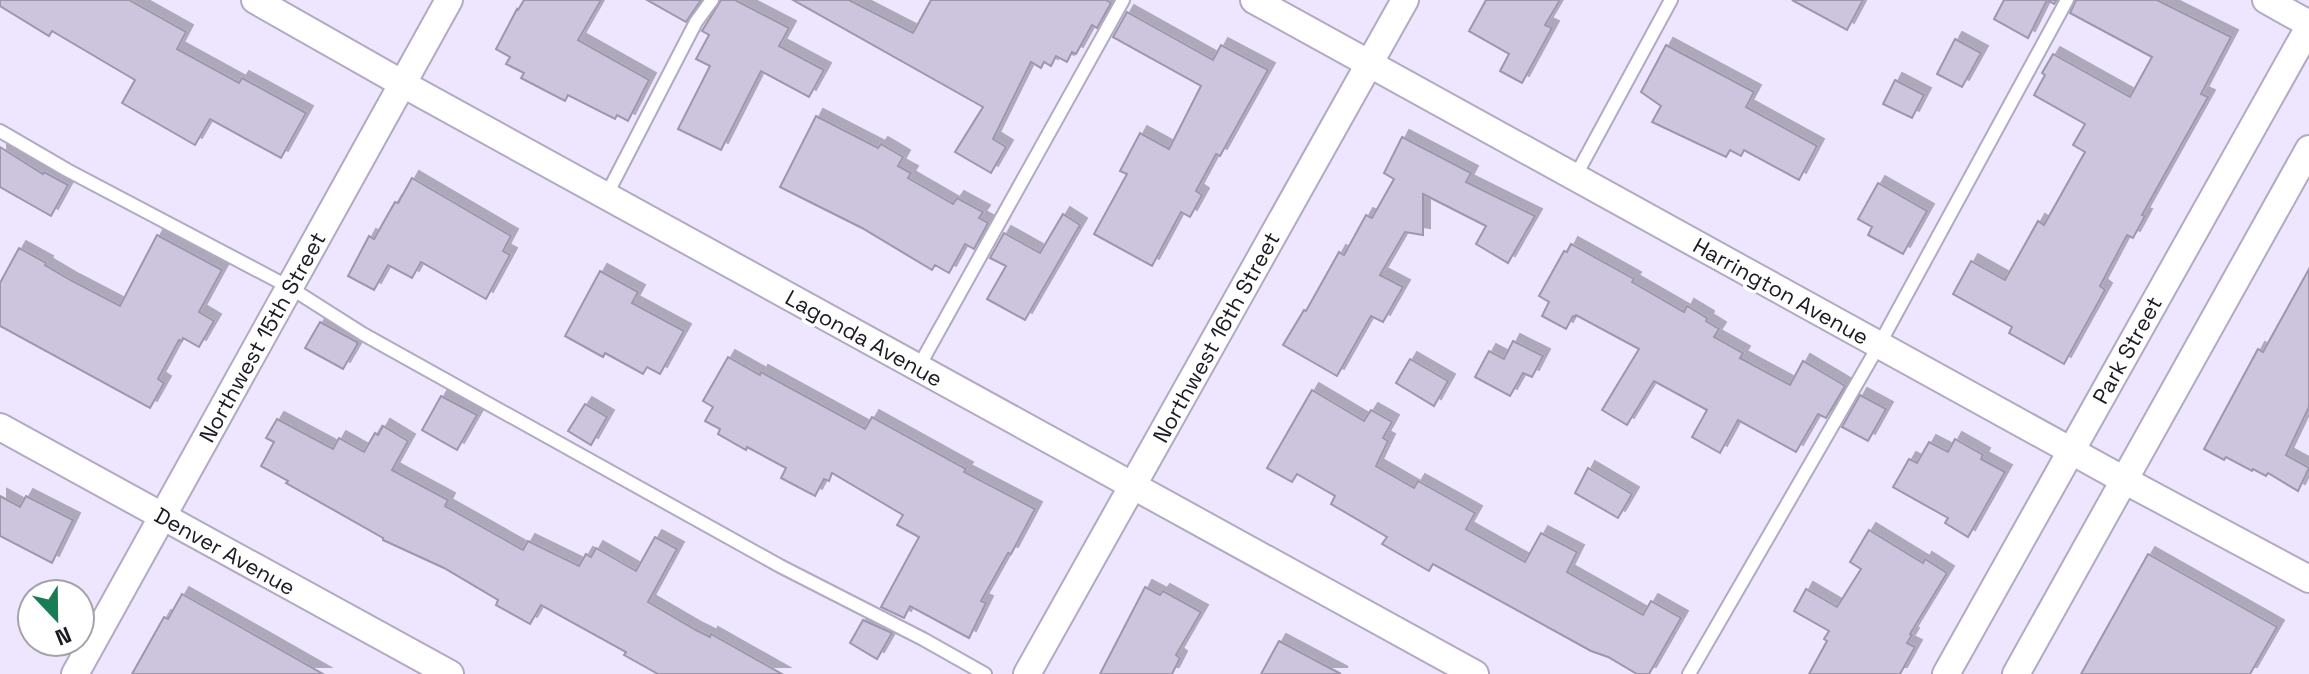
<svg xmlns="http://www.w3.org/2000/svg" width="2309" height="674" viewBox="0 0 2309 674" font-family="'Space Grotesk',sans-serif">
<defs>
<filter id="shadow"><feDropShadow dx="7" dy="-7" stdDeviation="0" flood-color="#0004"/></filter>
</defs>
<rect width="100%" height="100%" fill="#ede6fe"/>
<g fill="#ccc5dd" stroke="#9d96ad" stroke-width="2" filter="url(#shadow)">
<polygon points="0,0 129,0 186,32 177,49 239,83 242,78 306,113 281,158 210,119 195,145 122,103 135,80 52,31 49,36 0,6"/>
<polygon points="524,0 601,0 578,40 649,80 628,121 617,115 615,119 568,95 565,101 521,78 524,73 506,64 510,57 496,49 517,9 518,10"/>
<polygon points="647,0 701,0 686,22"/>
<polygon points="721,0 735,0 789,28 779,46 824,70 809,97 761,71 721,150 678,129 710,66 696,59 709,35 702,31"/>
<polygon points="793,0 849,0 913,33 931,0 1106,0 1111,3 1097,28 1092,25 1076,54 1072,52 1067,62 1056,56 1051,66 1044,62 1041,68 1031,62 993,139 1006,147 991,173 955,152 983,107"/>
<polygon points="1486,0 1560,0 1545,25 1552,28 1522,83 1500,71 1509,54 1469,31"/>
<polygon points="1792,0 1863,0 1847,30"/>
<polygon points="2004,0 2057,0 2054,4 2047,0 2028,38 1994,19"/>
<polygon points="2076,0 2157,0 2231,37 2201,94 2208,97 2142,215 2145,216 2133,238 2127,235 2100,286 2105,290 2064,364 2009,333 2012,327 1953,294 1971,261 2005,280 2038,221 2044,225 2085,152 2073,145 2085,124 2034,95 2045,75 2042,73 2053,54 2130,97 2152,57 2070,13"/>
<polygon points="1127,12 1213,60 1221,45 1268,70 1220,156 1216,154 1196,191 1202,195 1190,217 1181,212 1152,266 1094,234 1127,174 1120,171 1140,133 1169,149 1201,86 1113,37"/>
<polygon points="1955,39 1981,53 1962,87 1937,74"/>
<polygon points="1666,45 1754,92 1746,107 1817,146 1799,180 1744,150 1741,156 1730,150 1726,157 1652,122 1661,106 1641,92"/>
<polygon points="1895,80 1924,95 1912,118 1883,104"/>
<polygon points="816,116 878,148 881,144 903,157 898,166 911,173 908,178 953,204 957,198 983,212 979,218 988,223 974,249 965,244 949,273 935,265 932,270 862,228 780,187"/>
<polygon points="1402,137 1471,173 1466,182 1535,216 1508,263 1476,244 1486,226 1423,194 1423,235 1405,232 1380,275 1403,287 1383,322 1371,316 1337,376 1283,345 1304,310 1306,311 1339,252 1344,255 1366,215 1372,218 1394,179 1384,173"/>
<polygon points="0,147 43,174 44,172 68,185 51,216 0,187"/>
<polygon points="412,178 511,236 503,251 510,255 486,299 421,262 412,278 388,265 374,290 348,276 369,236 374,239 395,202 398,203"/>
<polygon points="1878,183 1927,211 1903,254 1868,235 1872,227 1858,219"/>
<polygon points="1063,214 1080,225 1025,320 987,299 1006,266 990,258 1004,233 1040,253"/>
<polygon points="157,235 222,270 199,312 214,321 199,347 183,338 182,341 179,340 158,379 164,383 150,408 0,326 0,283 19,248 46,263 45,265 72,281 120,306"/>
<polygon points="1571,244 1634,279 1632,282 1684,312 1687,306 1707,318 1706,321 1719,329 1714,337 1743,353 1740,358 1790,385 1803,361 1837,381 1845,386 1826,418 1818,414 1796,452 1738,420 1720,453 1692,437 1707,410 1654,381 1627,425 1602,410 1639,349 1576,315 1575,317 1573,316 1566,329 1542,316 1549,302 1539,296 1564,251 1567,252"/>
<polygon points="2309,269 2309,407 2286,455 2309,468 2298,491 2268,473 2266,476 2253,469 2252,471 2226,457 2224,460 2204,449 2258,349 2263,352"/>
<polygon points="600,271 638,292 632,303 684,331 660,374 647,367 643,374 605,353 603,357 565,336"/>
<polygon points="320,322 357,342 357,345 343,369 305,348"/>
<polygon points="1513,341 1543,356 1532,377 1523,373 1510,396 1475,377 1489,351 1504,359"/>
<polygon points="728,357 760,375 761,372 865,429 872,417 966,469 964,472 1035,509 1011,554 1008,553 981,601 986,603 969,638 910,606 904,618 881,607 919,537 897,525 903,515 832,473 829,481 824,479 815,496 781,478 786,468 747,447 746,450 718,434 720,429 705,421 713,407 703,401"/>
<polygon points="1410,359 1448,381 1434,406 1396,383"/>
<polygon points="1312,390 1364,421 1371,410 1392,422 1383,438 1388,441 1376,466 1414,488 1418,481 1475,513 1466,529 1525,562 1541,533 1577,552 1567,572 1643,615 1651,601 1681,618 1649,674 1637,674 1608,657 1591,651 1433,564 1429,571 1382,544 1387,537 1331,504 1335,496 1297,474 1292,482 1267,468"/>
<polygon points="1860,395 1886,409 1868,441 1842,427"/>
<polygon points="441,396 477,415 457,450 422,430"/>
<polygon points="585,404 607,417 591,445 568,431"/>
<polygon points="277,419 333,449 339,438 364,452 375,433 378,435 383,426 408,441 392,470 448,500 445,506 523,550 528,541 579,566 586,554 591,557 596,548 636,571 655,537 677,549 648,602 696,630 710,637 711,634 782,674 658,674 624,655 626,652 541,605 530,624 496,605 498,600 444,568 383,540 383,538 286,483 288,481 261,466 274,442 266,438"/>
<polygon points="1955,439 1983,455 1981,459 2005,472 1968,537 1945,523 1948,518 1893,487 1909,459 1917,463 1929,442 1948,452"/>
<polygon points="1588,468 1632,494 1618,518 1575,493"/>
<polygon points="0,496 20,507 26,496 73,520 52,563 0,536"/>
<polygon points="1869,530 1923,563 1925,559 1947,573 1910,634 1912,635 1907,643 1915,647 1900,674 1809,674 1827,641 1824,639 1829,631 1794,611 1806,589 1837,607 1861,569 1850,562"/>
<polygon points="2148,554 2277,627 2250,674 2081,674"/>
<polygon points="1145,587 1160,595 1163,591 1201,612 1176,655 1180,658 1172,674 1100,674"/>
<polygon points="182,594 237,625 323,674 132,674 164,617 168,619"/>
<polygon points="863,620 892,633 877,659 850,643"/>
<polygon points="1279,641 1341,674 1261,674"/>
</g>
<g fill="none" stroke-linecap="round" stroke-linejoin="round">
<defs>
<g id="service">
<polyline points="0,131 67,170 289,287 363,334 780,566 923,639 985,674"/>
<polyline points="1575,177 1671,0"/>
<polyline points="606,196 696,22 712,0"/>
<polyline points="918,368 1123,0"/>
<polyline points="1689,674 1879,345 2067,0"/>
</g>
<g id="minor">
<polyline points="255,0 403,84 1475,674"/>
<polyline points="1254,0 2124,480 2309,579"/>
<polyline points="2266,0 2309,24"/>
<polyline points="0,427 450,674"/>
<polyline points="75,674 449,0"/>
<polyline points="1027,674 1405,0"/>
<polyline points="1946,674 2309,27"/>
<polyline points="2016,674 2309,149"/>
</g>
</defs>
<use href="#service" stroke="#b1aac2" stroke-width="16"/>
<use href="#minor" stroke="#b1aac2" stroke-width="30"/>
<use href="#service" stroke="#fff" stroke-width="12"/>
<use href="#minor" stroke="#fff" stroke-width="26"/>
</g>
<g text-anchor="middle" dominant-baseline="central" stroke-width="7" stroke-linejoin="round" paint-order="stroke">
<g font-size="22" fill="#1d1a23" stroke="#fff">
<text transform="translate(1781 291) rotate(29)">Harrington Avenue</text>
<text transform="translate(262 337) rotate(-61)">Northwest 15th Street</text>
<text transform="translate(1216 337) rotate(-61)">Northwest 16th Street</text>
<text transform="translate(864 338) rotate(29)">Lagonda Avenue</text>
<text transform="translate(2127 350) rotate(-61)">Park Street</text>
<text transform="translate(225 551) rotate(29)">Denver Avenue</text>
</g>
</g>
<g transform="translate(56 618) rotate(158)"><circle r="38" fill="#ffffff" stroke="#a5a3a7" stroke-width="2"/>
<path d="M0-6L14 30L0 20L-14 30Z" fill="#187d55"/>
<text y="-12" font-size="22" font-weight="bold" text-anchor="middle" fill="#1d1a23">N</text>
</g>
</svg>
